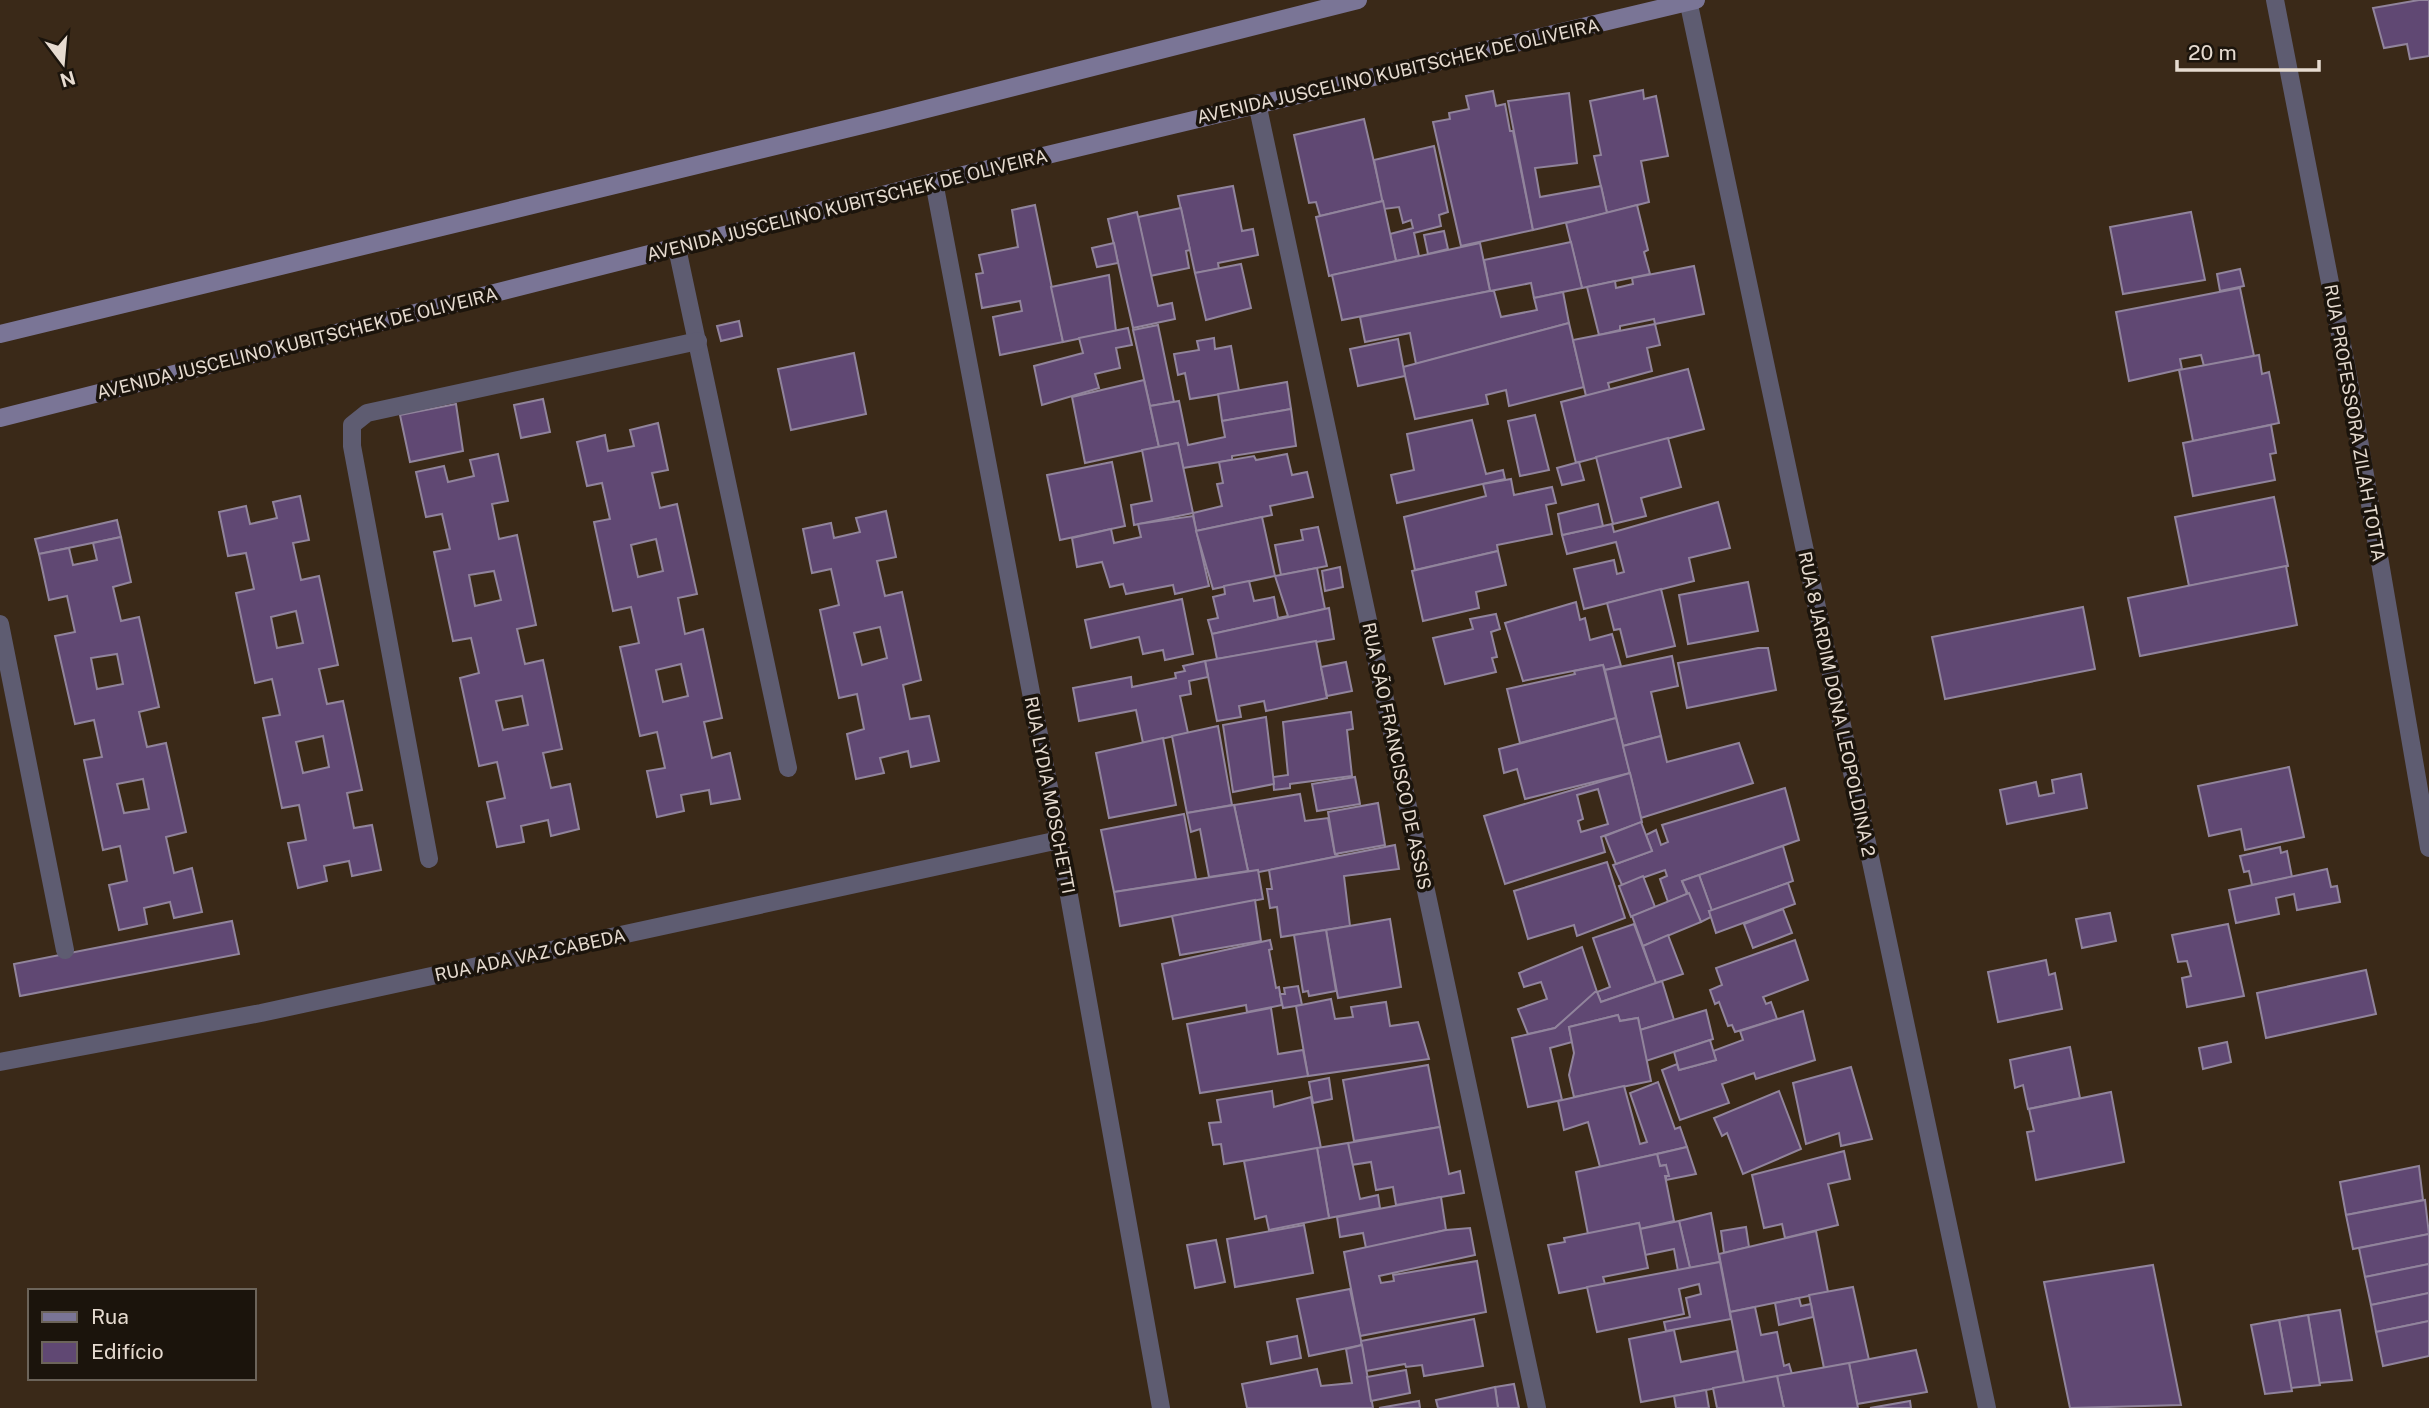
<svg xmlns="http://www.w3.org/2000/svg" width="2429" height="1408" viewBox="0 0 2429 1408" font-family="'Public Sans',sans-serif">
<rect width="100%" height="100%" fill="#3a2918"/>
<g fill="#604873" stroke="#91849c" stroke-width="2" fill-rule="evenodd">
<polygon points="2419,0 2429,0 2429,56 2410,59 2407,44 2384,48 2373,8"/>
<polygon points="1643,90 1644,99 1656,96 1668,156 1641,161 1649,202 1607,213 1594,156 1601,155 1590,101"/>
<polygon points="1493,91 1496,106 1505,104 1510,131 1513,131 1533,230 1461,246 1433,122 1450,119 1449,113 1469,109 1466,96"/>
<polygon points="1569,93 1577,163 1535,168 1540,197 1601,186 1607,213 1533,230 1508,101"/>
<polygon points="1364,119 1383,201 1320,216 1316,202 1309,203 1294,135"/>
<polygon points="1434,146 1448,212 1439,215 1441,226 1414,233 1419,256 1396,261 1390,234 1413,228 1411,220 1403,223 1399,207 1384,209 1374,160"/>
<polygon points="1233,186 1242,231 1253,229 1258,255 1218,263 1219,269 1195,273 1178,196"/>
<polygon points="1383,201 1396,261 1329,276 1316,217"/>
<polygon points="1035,205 1063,342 1000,355 993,317 1022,311 1020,301 982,308 976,274 983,273 979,255 1018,247 1012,210"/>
<polygon points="1637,205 1648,250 1644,252 1650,274 1582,288 1566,223"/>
<polygon points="1181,208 1190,250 1186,251 1189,268 1150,276 1138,217"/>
<polygon points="1137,212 1158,306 1172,303 1175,319 1133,328 1108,219"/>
<polygon points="2191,212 2205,280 2123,294 2110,227"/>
<polygon points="1444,231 1448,249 1428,254 1424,235"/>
<polygon points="1571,242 1582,288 1534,298 1531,283 1490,291 1484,260"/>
<polygon points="1114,243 1118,263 1097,267 1092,248"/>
<polygon points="1480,243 1490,291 1342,320 1332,275"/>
<polygon points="1241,264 1251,308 1206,320 1195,273"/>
<polygon points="1694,266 1704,314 1655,324 1654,319 1620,326 1620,330 1599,335 1587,287 1615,281 1616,288 1633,284 1632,278"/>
<polygon points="2240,269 2244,286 2220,291 2217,274"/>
<polygon points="1109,275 1116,331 1063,342 1051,287"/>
<polygon points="2240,288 2254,356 2204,366 2201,355 2180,359 2182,369 2129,381 2116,312"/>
<polygon points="1490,291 1494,291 1501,317 1537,310 1534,298 1563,292 1569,323 1416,364 1410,333 1365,342 1360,317"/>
<polygon points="739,321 742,336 721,341 717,326"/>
<polygon points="1569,323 1584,387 1509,406 1506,390 1486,395 1488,404 1415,419 1403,367"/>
<polygon points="1655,324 1660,345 1647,348 1652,371 1608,383 1610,390 1586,396 1573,340"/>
<polygon points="1158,325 1174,402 1150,406 1133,330"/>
<polygon points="1128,328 1132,345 1116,348 1120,368 1095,374 1099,388 1042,405 1034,366 1083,353 1079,338"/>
<polygon points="1214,338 1215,349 1231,346 1239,391 1190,399 1185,373 1178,375 1174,354 1199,350 1197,341"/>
<polygon points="1398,339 1405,376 1358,386 1350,349"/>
<polygon points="854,353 866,414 791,430 778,369"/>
<polygon points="2259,355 2262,374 2269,372 2279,423 2193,441 2179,370"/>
<polygon points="1688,369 1704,429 1576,463 1561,402"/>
<polygon points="1144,380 1159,447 1085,463 1072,397"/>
<polygon points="1287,382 1291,409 1222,421 1218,394"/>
<polygon points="543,399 550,432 521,438 514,405"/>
<polygon points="1179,401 1188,445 1225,437 1222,421 1291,409 1296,446 1232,456 1232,460 1183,468 1178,443 1159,447 1150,406"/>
<polygon points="456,404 463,451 410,462 400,415"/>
<polygon points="1535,415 1549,470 1520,476 1508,421"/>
<polygon points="1472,420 1486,474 1503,470 1505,479 1397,503 1391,475 1414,470 1407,434"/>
<path d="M658 423 668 470 652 473 660 508 677 504 697 594 678 598 685 634 703 629 722 718 704 722 712 758 730 753 740 799 711 804 709 790 681 795 684 811 657 817 647 771 665 768 657 732 640 736 620 647 639 643 631 607 613 611 594 522 610 519 602 483 587 486 577 442 605 435 608 451 634 446 630 430ZM656 539 663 571 638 577 631 545ZM681 664 688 696 663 702 656 670Z"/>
<polygon points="2271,425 2276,453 2270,454 2275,480 2193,496 2183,443"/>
<polygon points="1668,438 1681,487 1641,498 1646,516 1613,524 1596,457"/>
<polygon points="1178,443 1193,513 1134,525 1131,505 1152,501 1142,450"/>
<path d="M498 454 508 501 492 504 499 539 517 535 536 625 517 629 525 664 543 660 562 749 543 753 551 788 570 784 579 829 551 836 548 820 521 826 524 842 497 847 487 802 505 798 497 762 479 766 460 678 479 673 471 638 453 641 434 552 450 549 442 514 426 517 416 472 444 466 448 482 474 476 470 460ZM494 571 501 600 475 606 469 575ZM522 696 528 725 503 730 496 701Z"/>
<polygon points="1287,454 1292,475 1307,472 1313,497 1270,506 1272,515 1196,531 1193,513 1222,506 1217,484 1223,483 1219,462 1254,456 1256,460"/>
<polygon points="1112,462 1125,526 1060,540 1047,475"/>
<polygon points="1579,462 1584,480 1562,485 1557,468"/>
<polygon points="1511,479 1514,495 1552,487 1556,503 1546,505 1552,534 1497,545 1498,551 1415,570 1404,517 1486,496 1483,484"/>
<path d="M300 496 309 540 293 543 301 580 319 576 338 665 319 669 327 704 343 701 362 790 347 793 354 828 372 825 381 870 352 876 349 861 324 866 327 881 298 888 288 843 306 840 299 805 282 808 263 718 280 715 272 679 255 683 236 593 254 589 246 553 228 556 219 512 246 506 250 524 277 518 273 502ZM296 611 303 643 277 648 271 617ZM323 736 329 767 303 773 296 742Z"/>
<polygon points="2274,497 2288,566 2189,586 2175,517"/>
<polygon points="1718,502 1730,548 1689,558 1694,581 1584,609 1574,569 1614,560 1617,574 1624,572 1616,542 1567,554 1562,535 1612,524 1614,532"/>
<polygon points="1598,504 1603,526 1562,535 1558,514"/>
<path d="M886 511 896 557 877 561 885 596 902 592 921 680 903 685 910 719 929 716 939 761 911 767 908 751 880 758 884 773 856 779 847 734 864 729 857 694 839 698 820 610 839 605 831 569 812 573 803 529 831 523 834 538 860 532 856 518ZM880 627 887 658 862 665 854 633Z"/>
<polygon points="1193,516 1209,586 1175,594 1173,585 1126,594 1123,584 1110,587 1102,562 1077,567 1072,538 1111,529 1114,543 1141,537 1138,524"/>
<polygon points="1262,517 1275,576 1213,589 1196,531"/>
<polygon points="117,520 121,537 39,554 35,539"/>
<polygon points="1318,527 1327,566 1281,575 1275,545 1303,540 1301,530"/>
<path d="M121 537 131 582 113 587 121 621 139 617 159 707 139 712 147 747 166 743 186 832 166 837 174 873 192 868 202 912 174 918 170 902 144 908 147 924 119 930 109 885 127 881 120 846 103 850 84 760 102 757 94 720 75 724 55 636 75 632 67 596 49 600 39 554 69 548 73 565 97 560 93 543ZM117 654 123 684 97 689 91 658ZM143 779 149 809 124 813 117 784Z"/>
<polygon points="1498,551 1506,585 1476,592 1479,608 1423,621 1412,571"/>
<polygon points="2286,566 2297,625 2140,656 2128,598"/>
<polygon points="1340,567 1343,587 1325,591 1322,571"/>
<polygon points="1317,568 1325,609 1212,634 1208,620 1218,618 1213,597 1225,594 1224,586 1249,581 1254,601 1274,597 1278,618 1288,616 1275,576"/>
<polygon points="1748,582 1758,631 1688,644 1679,595"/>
<polygon points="1661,589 1675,646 1627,657 1620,629 1614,630 1607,603"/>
<polygon points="1182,599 1193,654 1165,660 1163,650 1143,654 1139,637 1091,648 1085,620"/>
<polygon points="1576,602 1580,620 1585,618 1590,640 1612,634 1621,666 1605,670 1603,665 1523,681 1505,623"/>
<polygon points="2083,607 2095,669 1945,699 1932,637"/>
<polygon points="1329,608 1334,639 1217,659 1212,634"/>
<polygon points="1496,614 1500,629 1491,632 1497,657 1492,658 1496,672 1445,684 1433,638 1473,629 1470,619"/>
<polygon points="1316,641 1327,698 1266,711 1264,701 1239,706 1241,717 1217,721 1205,661"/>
<polygon points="1758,648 1768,648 1776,690 1687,708 1678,663"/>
<polygon points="1672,656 1678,686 1651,692 1661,736 1623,746 1605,670"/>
<polygon points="1205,661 1208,677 1189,681 1191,694 1180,696 1188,733 1143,743 1136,710 1079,721 1073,688 1131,677 1132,687 1176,678 1175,673 1185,671 1183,666"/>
<polygon points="1346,662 1352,691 1327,696 1321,667"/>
<polygon points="1603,665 1616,718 1520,743 1507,689 1575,674 1574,671"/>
<polygon points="1351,712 1353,729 1347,730 1352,776 1290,784 1290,788 1274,790 1273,777 1288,775 1283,722"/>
<polygon points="1266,717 1274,784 1233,792 1223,725"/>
<polygon points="1616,718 1630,773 1525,799 1517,769 1504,773 1499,749"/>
<polygon points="1218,726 1232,805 1187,813 1172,736"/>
<polygon points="1661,736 1667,762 1739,743 1753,783 1641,818 1623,746"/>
<polygon points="1163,738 1176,805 1109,818 1096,753"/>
<polygon points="2289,767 2304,837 2245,850 2241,829 2209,836 2198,786"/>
<path d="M1630 773 1642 822 1601 837 1605 852 1505 884 1484 816ZM1598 789 1608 824 1581 832 1578 821 1583 819 1577 795Z"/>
<polygon points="2081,774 2087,808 2007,824 2000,790 2036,782 2039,796 2054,793 2052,780"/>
<polygon points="1355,777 1360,804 1317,811 1312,784"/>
<polygon points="1785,788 1799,840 1682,881 1687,894 1668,902 1660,879 1667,876 1665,870 1622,885 1613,865 1652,851 1646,835 1656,830 1661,845 1668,842 1662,825"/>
<polygon points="1300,794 1305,821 1328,818 1335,854 1339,856 1259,872 1248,871 1234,805"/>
<polygon points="1378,803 1385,845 1335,854 1328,812"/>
<polygon points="1234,805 1248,871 1209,877 1200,829 1191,832 1187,813"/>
<polygon points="1184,814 1196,879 1114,892 1101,830"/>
<polygon points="1641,822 1652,851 1616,864 1605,836"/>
<polygon points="1395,845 1399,869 1344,876 1350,926 1281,937 1277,907 1270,908 1267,889 1272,889 1269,870"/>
<polygon points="1783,846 1793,881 1712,911 1699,875"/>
<polygon points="2280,847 2281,853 2287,851 2292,877 2252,885 2249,871 2244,872 2240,856"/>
<polygon points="1607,862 1625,918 1577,936 1574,925 1528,939 1514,891"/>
<polygon points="2327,869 2331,887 2337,886 2340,902 2297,910 2294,894 2276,898 2279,914 2236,923 2229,890"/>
<polygon points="1258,870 1263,899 1120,926 1114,892"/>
<polygon points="1699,875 1712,911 1709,911 1711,917 1701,922 1682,881"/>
<polygon points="1643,876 1655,907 1631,917 1619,886"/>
<polygon points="1788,883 1795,904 1716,933 1709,911"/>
<polygon points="1689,893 1701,922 1643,946 1632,916"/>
<polygon points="1255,900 1261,941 1180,955 1172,916"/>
<polygon points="1783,909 1792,933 1753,948 1744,924"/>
<polygon points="2110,913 2116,941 2082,948 2076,919"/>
<polygon points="1390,919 1401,987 1338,998 1326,930"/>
<polygon points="232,921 239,954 20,996 14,964"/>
<polygon points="1634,924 1656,983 1601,1002 1597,992 1610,987 1593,938"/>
<polygon points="2228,924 2244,996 2187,1007 2182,978 2191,976 2187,961 2178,962 2172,935"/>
<polygon points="1326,930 1336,991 1309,996 1308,991 1303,992 1294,935"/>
<polygon points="1668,935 1683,974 1656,983 1643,946"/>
<polygon points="1270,940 1272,949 1269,950 1276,988 1279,987 1282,1005 1247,1012 1246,1005 1173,1019 1162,964"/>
<polygon points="1795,940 1808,980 1763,997 1766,1004 1771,1002 1777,1019 1735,1032 1732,1025 1728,1026 1719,1002 1715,1004 1710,990 1722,985 1716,968"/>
<polygon points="1582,947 1597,992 1555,1028 1528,1034 1518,1009 1547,999 1541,982 1524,987 1519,973"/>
<polygon points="2046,960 2049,975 2055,973 2062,1009 1998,1022 1988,972"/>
<polygon points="2366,970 2376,1014 2266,1038 2257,993"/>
<polygon points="1662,981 1674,1020 1640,1030 1638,1018 1620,1021 1618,1015 1569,1027 1572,1042 1550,1048 1562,1100 1528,1107 1512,1038 1555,1028 1595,992 1597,992 1601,1002"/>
<polygon points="1298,986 1302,1005 1283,1008 1280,994 1285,994 1284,988"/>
<polygon points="1331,999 1335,1019 1353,1017 1351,1007 1386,1002 1390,1026 1418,1022 1429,1059 1308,1076 1296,1006"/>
<polygon points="1271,1008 1278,1054 1303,1050 1308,1076 1200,1093 1187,1024"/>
<polygon points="1706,1010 1713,1039 1646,1061 1640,1030"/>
<polygon points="1803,1011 1815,1060 1756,1079 1754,1073 1722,1084 1729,1103 1680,1120 1662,1070 1677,1064 1679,1070 1716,1060 1713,1051 1743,1040 1740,1031"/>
<polygon points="1618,1015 1620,1021 1638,1018 1651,1081 1574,1097 1569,1075 1574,1053 1569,1027"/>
<polygon points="1710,1040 1716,1060 1679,1070 1674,1052"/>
<polygon points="2227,1042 2231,1062 2203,1069 2199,1048"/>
<polygon points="2070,1047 2080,1098 2028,1109 2023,1085 2015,1088 2010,1060"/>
<polygon points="1428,1065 1440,1127 1354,1141 1343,1080"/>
<polygon points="1851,1067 1872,1139 1841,1146 1839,1133 1806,1144 1793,1083"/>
<polygon points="1329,1078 1332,1099 1313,1103 1309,1082"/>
<polygon points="1658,1082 1675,1129 1680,1127 1687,1147 1600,1167 1588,1122 1564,1130 1558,1101 1624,1086 1640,1144 1647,1142 1630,1093"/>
<polygon points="1272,1091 1274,1107 1311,1097 1321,1148 1224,1164 1221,1144 1213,1145 1209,1123 1221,1122 1217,1100"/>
<polygon points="1779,1091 1801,1149 1743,1174 1727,1133 1722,1136 1714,1118"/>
<polygon points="2111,1092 2124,1162 2036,1180 2027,1132 2034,1131 2029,1109"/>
<polygon points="1440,1127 1449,1174 1460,1171 1464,1193 1396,1205 1393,1187 1376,1190 1371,1162 1351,1165 1348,1143"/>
<polygon points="1348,1143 1360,1199 1378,1195 1380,1208 1329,1218 1317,1148"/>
<polygon points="1687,1147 1696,1174 1666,1180 1666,1165 1660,1166 1657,1154"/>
<polygon points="1317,1148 1329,1218 1269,1230 1266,1216 1255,1219 1244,1161"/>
<polygon points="1844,1151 1850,1179 1828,1184 1838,1225 1785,1238 1782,1224 1764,1228 1752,1175"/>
<polygon points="1657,1154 1660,1166 1666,1165 1669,1176 1665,1176 1674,1221 1640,1229 1639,1223 1588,1234 1576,1172"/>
<polygon points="2419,1166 2423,1200 2346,1215 2340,1182"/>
<polygon points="1441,1197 1446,1230 1366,1248 1363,1233 1340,1237 1337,1217"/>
<polygon points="2425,1200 2429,1234 2353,1249 2346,1215"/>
<polygon points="1711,1213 1720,1262 1690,1268 1679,1221"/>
<polygon points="1679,1221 1690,1268 1678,1271 1674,1249 1645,1255 1640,1229"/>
<polygon points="1639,1223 1648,1268 1603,1277 1605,1284 1559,1293 1548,1245 1565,1242 1564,1238"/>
<polygon points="1304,1225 1313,1273 1235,1287 1227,1239"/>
<polygon points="1746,1227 1749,1247 1724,1253 1721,1231"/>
<polygon points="1470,1228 1475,1255 1379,1276 1381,1283 1394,1281 1393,1275 1477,1261 1486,1312 1360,1336 1344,1252 1446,1230"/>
<polygon points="1816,1231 1828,1292 1730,1312 1719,1254"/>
<polygon points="2429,1234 2429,1264 2365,1277 2359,1248"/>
<polygon points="1216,1240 1225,1282 1195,1288 1187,1245"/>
<polygon points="1720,1262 1731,1319 1666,1331 1664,1322 1690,1317 1686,1298 1701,1294 1699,1284 1679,1289 1684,1314 1597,1332 1587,1287"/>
<polygon points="2429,1264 2429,1293 2371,1305 2365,1277"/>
<polygon points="2153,1265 2181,1405 2070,1408 2044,1282"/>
<polygon points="1853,1287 1869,1360 1824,1368 1809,1295"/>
<polygon points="1350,1289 1362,1345 1309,1356 1297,1299"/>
<polygon points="2429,1293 2429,1321 2376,1332 2371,1305"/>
<polygon points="1799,1298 1801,1306 1811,1304 1813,1317 1779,1325 1775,1303"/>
<polygon points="1755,1307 1761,1335 1777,1332 1784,1366 1789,1364 1792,1374 1744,1383 1730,1312"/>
<polygon points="2340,1310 2352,1380 2319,1383 2308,1315"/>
<polygon points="2308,1315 2320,1385 2291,1388 2279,1320"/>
<polygon points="1474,1319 1483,1366 1424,1376 1422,1365 1406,1367 1405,1364 1366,1371 1361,1341"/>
<polygon points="2279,1320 2292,1391 2265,1394 2251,1325"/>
<polygon points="2429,1321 2429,1356 2383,1366 2376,1332"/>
<polygon points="1674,1330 1681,1362 1737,1351 1744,1383 1641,1402 1629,1339"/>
<polygon points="1297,1336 1301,1358 1271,1364 1267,1342"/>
<polygon points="1362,1345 1373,1408 1247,1408 1242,1384 1317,1369 1321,1386 1352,1383 1346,1349"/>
<polygon points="1916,1350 1927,1392 1857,1404 1849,1363"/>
<polygon points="1849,1363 1858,1408 1784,1408 1777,1376"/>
<polygon points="1406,1370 1410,1393 1371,1401 1367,1377"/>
<polygon points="1777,1376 1784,1408 1717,1408 1713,1388"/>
<polygon points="1514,1384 1519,1408 1498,1408 1495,1387"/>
<polygon points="1495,1387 1498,1408 1438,1408 1436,1400"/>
<polygon points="1706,1390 1709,1408 1676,1408 1674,1396"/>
<polygon points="1419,1401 1420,1408 1379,1408"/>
<polygon points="1910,1401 1911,1408 1870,1408"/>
</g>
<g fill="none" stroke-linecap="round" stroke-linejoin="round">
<g stroke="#5e5c71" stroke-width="18">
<polyline points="677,248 788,768"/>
<polyline points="0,624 65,950"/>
<polyline points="429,859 352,446 352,425 367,413 698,341"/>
</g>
<g stroke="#5e5c71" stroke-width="18">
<polyline points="1688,0 1987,1408"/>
<polyline points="2275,0 2347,370 2429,848"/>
<polyline points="1257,103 1537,1408"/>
<polyline points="934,182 1059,840 1161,1408"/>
<polyline points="0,1062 261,1013 1059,840"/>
</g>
<g stroke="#7a7596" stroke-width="18">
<polyline points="0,334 883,120 1358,0"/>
<polyline points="0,418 934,182 1696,0"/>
</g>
</g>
<g text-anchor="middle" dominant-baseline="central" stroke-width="7" stroke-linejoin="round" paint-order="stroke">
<g font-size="18" fill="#e6dbd0" stroke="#1b140c">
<text transform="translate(1398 71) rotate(-13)">AVENIDA JUSCELINO KUBITSCHEK DE OLIVEIRA</text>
<text transform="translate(847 205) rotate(-14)">AVENIDA JUSCELINO KUBITSCHEK DE OLIVEIRA</text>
<text transform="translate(297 343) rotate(-14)">AVENIDA JUSCELINO KUBITSCHEK DE OLIVEIRA</text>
<text transform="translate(2355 423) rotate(80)">RUA PROFESSORA ZILAH TOTTA</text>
<text transform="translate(1837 704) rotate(78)">RUA 8 JARDIM DONA LEOPOLDINA 2</text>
<text transform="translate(1397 756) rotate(78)">RUA SÃO FRANCISCO DE ASSIS</text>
<text transform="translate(1050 795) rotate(79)">RUA LYDIA MOSCHETTI</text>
<text transform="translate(530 955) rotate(-12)">RUA ADA VAZ CABEDA</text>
</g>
</g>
<rect x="28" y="1289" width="228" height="91" fill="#1b140c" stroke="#6c645a" stroke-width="2"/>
<rect x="42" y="1312" width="35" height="10" fill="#7a7596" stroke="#6c645a" stroke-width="2"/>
<text x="91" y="1324" font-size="21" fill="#e6dbd0">Rua</text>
<rect x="42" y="1342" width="35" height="21" fill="#604873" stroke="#6c645a" stroke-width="2"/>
<text x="91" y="1359" font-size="21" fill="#e6dbd0">Edifício</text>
<g transform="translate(63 63) rotate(164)" stroke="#1b140c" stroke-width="5" paint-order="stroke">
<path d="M0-5L12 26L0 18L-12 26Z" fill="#e6dbd0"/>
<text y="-10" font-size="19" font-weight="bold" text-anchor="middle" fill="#e6dbd0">N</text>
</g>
<path d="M2177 60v10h142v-10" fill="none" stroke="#e6dbd0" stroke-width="3.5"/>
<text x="2188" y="60" font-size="21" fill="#e6dbd0" stroke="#1b140c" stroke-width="5" paint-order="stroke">20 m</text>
</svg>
